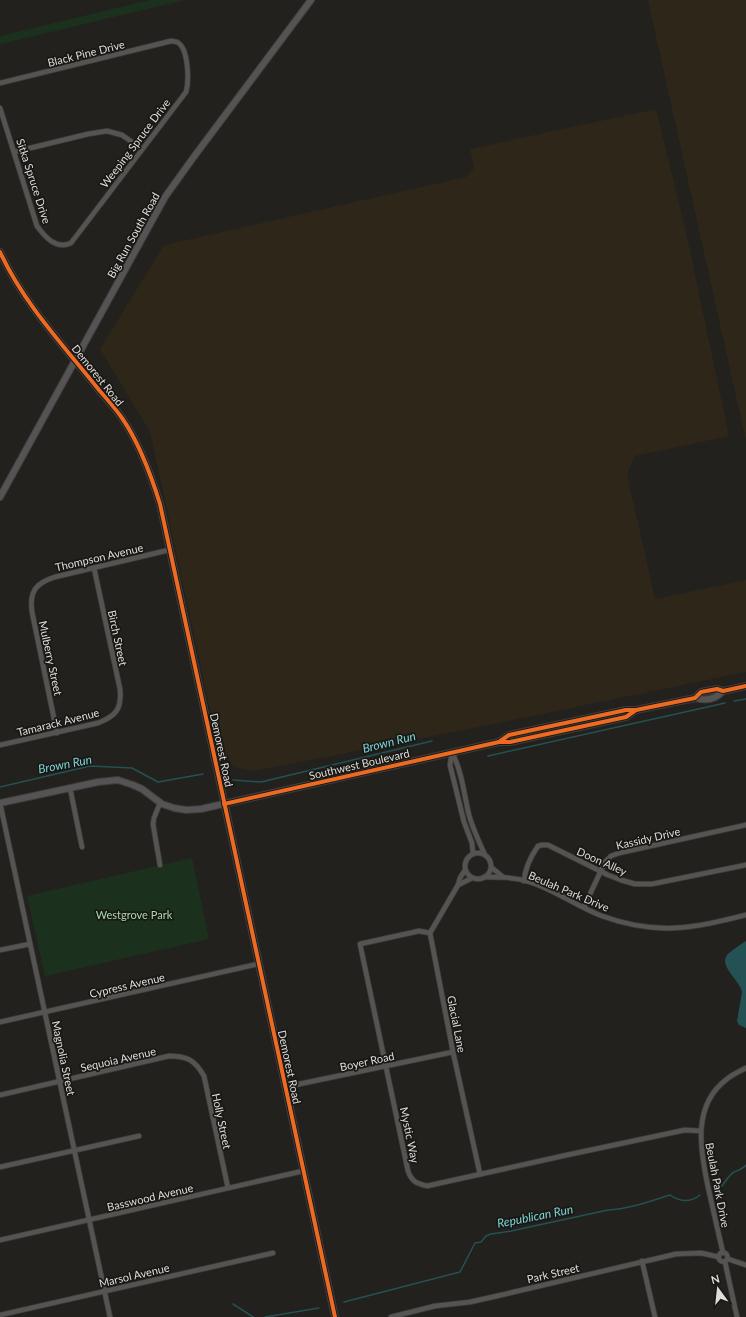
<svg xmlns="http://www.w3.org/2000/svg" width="746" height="1317" viewBox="0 0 746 1317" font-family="Lato,sans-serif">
<rect width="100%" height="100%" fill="#22211e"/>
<g fill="#2e2618">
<polygon points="648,0 746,0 746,441"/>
<polygon points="656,109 686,232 729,436 635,456 627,474 655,599 746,580 746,672 464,730 254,771 234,767 217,742 150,432 100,349 164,245 466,177 474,168 470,149"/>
</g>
<g fill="#1b311e">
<polygon points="150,0 185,0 0,44 0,36"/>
<polygon points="192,858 209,939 45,976 27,896"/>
</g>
<path fill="#245153" d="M746 941V1028L739 1025 737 1021 742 992C740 980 717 965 728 954 733 949 740 945 746 941Z"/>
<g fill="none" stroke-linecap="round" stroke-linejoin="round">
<g stroke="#245153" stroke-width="1.5">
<polyline points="734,701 746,699"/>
<polyline points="488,756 725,703"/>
<polyline points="233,780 261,782 432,741"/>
<polyline points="0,787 90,766 132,768 158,782 203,774"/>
<path d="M718 1189C725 1185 727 1176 734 1172 739 1170 743 1169 746 1165"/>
<path d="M344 1302 460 1272 475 1243 481 1242 486 1236 491 1234 511 1231 608 1210C630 1209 650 1201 670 1195 680 1202 690 1203 700 1195"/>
<polyline points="233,1304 253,1317"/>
<polyline points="265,1317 319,1308"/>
</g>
<defs>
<g id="street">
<path d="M0 83 171 41C171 41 177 42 177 42 189 48 189 82 186 92L71 243C56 250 45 237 37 226L0 108"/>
<polyline points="14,152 88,134 107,131 122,135 142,149"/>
<path d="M57 733 32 612C29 591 36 583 55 577L169 550"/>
<path d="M0 745 98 723C116 716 122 709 120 689L94 568"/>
<path d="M452 752C462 772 464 794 469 815 473 829 479 842 485 855"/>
<polyline points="452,752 450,765 464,822 472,843 473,854"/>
<polyline points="70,788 82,847"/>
<polyline points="0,803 110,1317"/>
<polyline points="160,803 154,818 153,824 160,865"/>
<circle cx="478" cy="866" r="13"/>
<polyline points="491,867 503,877"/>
<polyline points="465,870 460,878 458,885 430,933 453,1052 480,1174"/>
<path d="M484 877C500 877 515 877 530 882 555 890 578 907 602 916 624 924 650 929 674 928 698 927 722 921 746 915"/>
<path d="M524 881C525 869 531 856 538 846L542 845H548L608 875 621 880 635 884H652L746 865"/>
<polyline points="458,885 472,878"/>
<polyline points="584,907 605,862 611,856 619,853 746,825"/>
<path d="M430 933 419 931 360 944 408 1171C412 1182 416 1183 427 1186L567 1155 685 1130 701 1131"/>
<polyline points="0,950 30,944"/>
<polyline points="0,1022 258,964"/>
<polyline points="285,1087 453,1052"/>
<path d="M0 1095 169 1056C187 1056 195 1060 204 1076L228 1188"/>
<polyline points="0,1167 139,1136"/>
<polyline points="0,1240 303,1171"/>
<circle cx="723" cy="1257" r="4.5"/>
<path d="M723 1253C718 1231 713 1209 708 1187 700 1149 692 1105 727 1079 733 1074 740 1071 746 1068"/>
<polyline points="728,1259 746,1265"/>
<polyline points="642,1261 655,1317"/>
<polyline points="725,1262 737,1317"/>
<polyline points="0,1315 273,1253"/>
<polyline points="391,1317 435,1306 470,1302 497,1296 676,1254 701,1253 719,1257"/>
</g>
<g id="secondary">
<path d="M0 252C24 304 64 346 99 390 107 399 115 408 122 418 140 444 151 475 160 504L335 1317"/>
<polyline points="0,497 165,197 193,158 311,0"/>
<path d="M695 698C705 701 715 700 723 691"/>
<polyline points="499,742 509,735 626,710 636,710 695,698 701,692 717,689 723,691 746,686"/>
<polyline points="0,803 98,782 118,780 133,785 142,789 162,804 174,808 186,810 201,809 499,742 510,742 626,717 636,710"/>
</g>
</defs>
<use href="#street" stroke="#3d3c3a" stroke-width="6"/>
<use href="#secondary" stroke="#3d3c3a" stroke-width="8"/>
<use href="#street" stroke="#555452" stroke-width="4.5"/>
<use href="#secondary" stroke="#555353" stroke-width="6"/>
<defs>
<g id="cycleway">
<path d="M0 252C24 304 64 346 99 390 107 399 115 408 122 418 140 444 151 475 160 504L335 1317"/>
<polyline points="499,742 509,735 626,710 636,710 695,698 701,692 717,689 723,691 746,686"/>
<polyline points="224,804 499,742 510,742 626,717 636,710"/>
</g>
</defs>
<use href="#cycleway" stroke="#191814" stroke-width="6"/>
<use href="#cycleway" stroke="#ed6a23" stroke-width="4"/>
</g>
<g text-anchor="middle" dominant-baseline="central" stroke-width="3.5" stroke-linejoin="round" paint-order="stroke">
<g font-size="11" fill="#deddda" stroke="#191814">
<text transform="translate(86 53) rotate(-14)">Black Pine Drive</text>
<text transform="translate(135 143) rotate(-53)">Weeping Spruce Drive</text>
<text transform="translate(34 181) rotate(72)">Sitka Spruce Drive</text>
<text transform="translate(133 235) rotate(-61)">Big Run South Road</text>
<text transform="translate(98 375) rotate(51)">Demorest Road</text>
<text transform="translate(99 557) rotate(-13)">Thompson Avenue</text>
<text transform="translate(118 638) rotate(78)">Birch Street</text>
<text transform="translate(51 658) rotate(78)">Mulberry Street</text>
<text transform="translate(58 722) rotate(-14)">Tamarack Avenue</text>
<text transform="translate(222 750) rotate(78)">Demorest Road</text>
<text transform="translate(359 764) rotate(-13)">Southwest Boulevard</text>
<text transform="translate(648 838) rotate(-13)">Kassidy Drive</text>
<text transform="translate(602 861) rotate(24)">Doon Alley</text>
<text transform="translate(569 891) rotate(23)">Beulah Park Drive</text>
<text transform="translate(127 985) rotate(-13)">Cypress Avenue</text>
<text transform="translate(457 1024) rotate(79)">Glacial Lane</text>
<text transform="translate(64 1058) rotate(78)">Magnolia Street</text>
<text transform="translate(118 1059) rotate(-13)">Sequoia Avenue</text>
<text transform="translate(367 1061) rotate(-12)">Boyer Road</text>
<text transform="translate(290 1067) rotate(78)">Demorest Road</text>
<text transform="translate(222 1121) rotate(78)">Holly Street</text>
<text transform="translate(410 1135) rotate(78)">Mystic Way</text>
<text transform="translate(718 1185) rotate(79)">Beulah Park Drive</text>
<text transform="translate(150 1197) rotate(-13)">Basswood Avenue</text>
<text transform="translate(553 1273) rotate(-13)">Park Street</text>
<text transform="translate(134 1275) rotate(-13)">Marsol Avenue</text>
</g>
<g font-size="11" fill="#a7dbad" stroke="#191814">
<text x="134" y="914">Westgrove Park</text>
</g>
<g font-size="12" font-style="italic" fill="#7dd3d7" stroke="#191814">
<text transform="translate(389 742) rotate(-14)">Brown Run</text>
<text transform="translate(65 764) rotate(-11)">Brown Run</text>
<text transform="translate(535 1216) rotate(-11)">Republican Run</text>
</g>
</g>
<g transform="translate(718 1289) rotate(345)" stroke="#191814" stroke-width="3" paint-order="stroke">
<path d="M0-3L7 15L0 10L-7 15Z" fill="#deddda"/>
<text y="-6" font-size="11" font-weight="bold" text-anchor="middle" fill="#deddda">N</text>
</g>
</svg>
